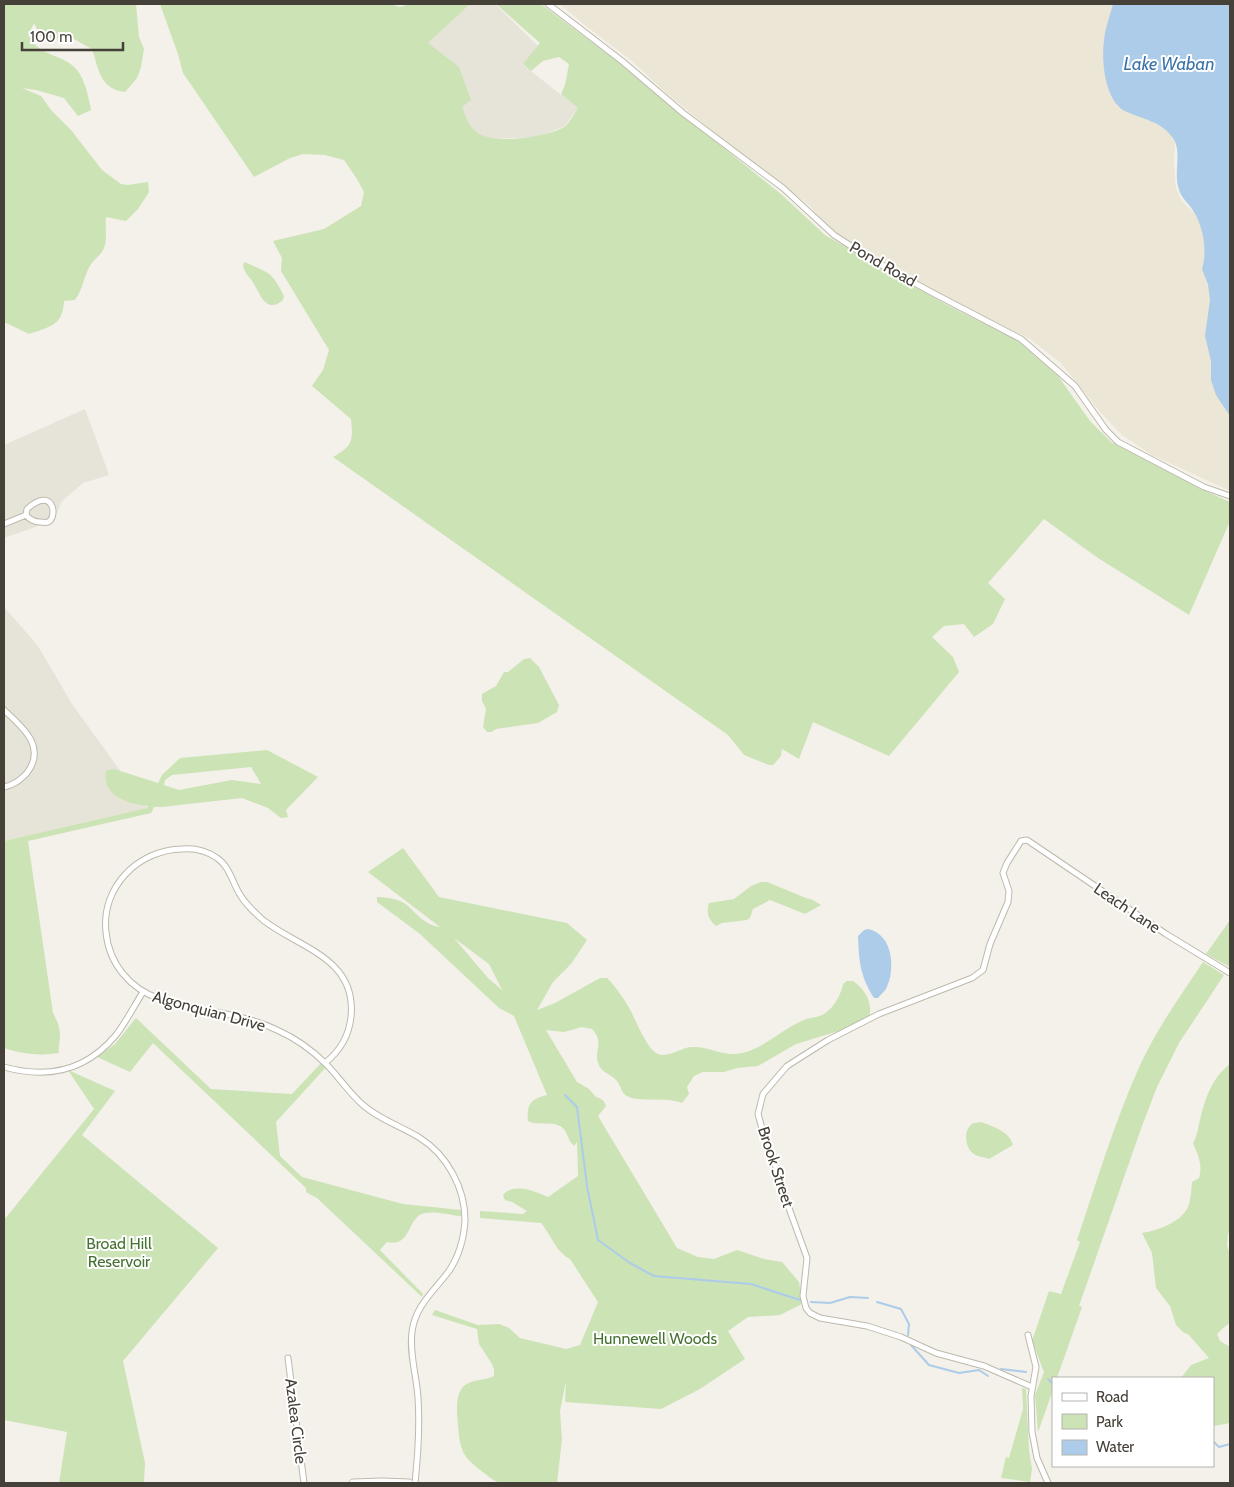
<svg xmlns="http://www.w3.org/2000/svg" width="1234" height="1487" viewBox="0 0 1234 1487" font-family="Cabin,sans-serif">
<rect width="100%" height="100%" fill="#f3f1e9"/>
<g fill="#e6e3d8">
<polygon points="470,4 495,4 538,46 523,65 578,108 565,126 537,137 490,139 477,133 467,122 462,107 427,42"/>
<polygon points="85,409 109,475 83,483 62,501 57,513 38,526 4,538 4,445"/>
<polygon points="4,607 38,646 72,704 147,808 4,841"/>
</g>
<polygon fill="#ebe6d5" points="560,4 1114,4 1141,115 1171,133 1175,142 1174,163 1176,188 1181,200 1194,213 1208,236 1205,275 1206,283 1213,293 1230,405 1230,491 1152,455 1122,435 1101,413 1061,363 1030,339 857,251 837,237 810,206 793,193 783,189 664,91 632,61 586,26"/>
<g fill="#cce3b6" fill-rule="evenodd">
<path d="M4 4H136L139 37 144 49 141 67 137 78 125 92C100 89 99 70 92 49L74 39 43 40 34 23 29 34C37 58 62 52 77 70 86 82 88 96 91 110L78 116 64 98 36 90 22 88 41 96 51 110 71 130 102 170 121 184 128 185 148 182 149 192 138 209 126 221 106 217C105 226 107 237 105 245 103 254 96 257 91 264 83 277 84 287 75 300L64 301C63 325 50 327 29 334L4 322Z"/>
<path d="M160 4H389L400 7 410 4H470L428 43 459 67 471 100 462 107C466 117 469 127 478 133 495 145 547 137 564 127 570 123 574 114 578 108L561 94 565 85 569 64 559 57 543 61 531 71 523 64 540 43 496 4H541L618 62 782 195 825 235 947 305 1018 341 1058 376 1090 421 1111 442 1201 489 1230 502V521L1189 615 1098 558 1044 519 988 583 1005 599 993 624 974 637 964 624 944 626 932 637 953 657 959 672 889 756 813 722 799 759 782 749 781 756 773 765H769L744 755 728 735 333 457C353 446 353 441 351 419L312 386 323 370 329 350 281 271 282 258 273 241 324 229 361 206 364 192 357 179 344 160 325 155 303 154 290 158 254 177 183 73 178 54Z"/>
<path d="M245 262C269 274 271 270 284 296L283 300C267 314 261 296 254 284 250 277 243 272 243 264Z"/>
<polygon points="530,658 539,667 559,705 557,712 538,723 496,729 491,732 487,732 483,727 486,709 482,701 482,694 496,686 504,672 508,672 524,659"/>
<path d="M267 750 318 777 286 810 288 817 281 818 268 808 242 798 162 807H154L151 813 28 841 53 1013C57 1020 60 1028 60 1036 60 1043 58 1046 59 1053 40 1056 22 1054 4 1048V841L147 808 148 806C128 804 102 796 106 771L114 769 158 783 162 775 180 758ZM251 767 261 784 232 780 179 790 164 785 165 780 172 775Z"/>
<path d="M403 848 439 897 567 923 587 940 571 964 553 982 537 1010 555 1003 600 978H607C615 986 622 996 628 1006 635 1017 646 1049 658 1054 667 1058 681 1048 691 1047 707 1046 721 1055 736 1054 761 1052 781 1029 804 1020 814 1016 819 1019 829 1010 835 1005 842 992 843 984L847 981H853C867 991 874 1005 868 1022L796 1044 758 1066 737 1068 724 1072H703L694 1076 687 1087 689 1094 682 1103C664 1096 639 1103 627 1096 621 1093 621 1085 616 1080 611 1074 602 1073 599 1065 592 1051 606 1044 592 1029L582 1027 564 1032 546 1030 577 1082 589 1089 596 1097C601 1098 605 1101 606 1106L598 1116 677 1248 698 1257 714 1259 737 1250 764 1259 782 1262 799 1282 802 1301 800 1305 780 1315 748 1317 728 1331 745 1359 700 1389 661 1409 565 1402 566 1381 560 1411 562 1439 557 1483C545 1483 510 1486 500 1483 494 1481 488 1476 484 1473 463 1457 460 1452 458 1425 457 1414 455 1398 462 1388 469 1379 485 1381 494 1376V1370L492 1364 479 1344 477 1329 432 1315 435 1310 478 1325 499 1324 509 1328 520 1338 566 1349 580 1345 598 1302 570 1259C556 1252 551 1235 541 1223L480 1218V1211L523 1214 527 1211 512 1202 505 1200 503 1195C514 1182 536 1192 548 1197L578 1176 577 1142 574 1146C567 1140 568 1130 560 1126 550 1121 538 1126 528 1121 526 1104 531 1099 547 1095L514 1016 499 1008 420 934 377 902V897C386 897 400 899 407 905 418 915 425 925 440 927L368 872ZM454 938 489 964 502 990 488 978Z"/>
<path d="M761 882H767L806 898 813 900 821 905 805 914 770 900 753 909 750 918 747 920 722 923 716 926C708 919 706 913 709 903L734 899 751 886Z"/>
<polygon points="1230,920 1230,967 1206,954"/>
<path d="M1203 962 1224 975 1179 1043 1157 1087 1142 1126 1079 1306 1082 1307 1057 1378H1053V1390L1038 1432 1035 1395 1044 1372 1032 1341 1049 1291 1061 1294 1080 1242 1077 1240C1097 1181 1115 1120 1141 1063 1158 1027 1181 995 1203 962Z"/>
<path d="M136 1018 211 1089 292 1094 324 1060 328 1065 276 1122 280 1156 302 1177 403 1204 461 1210V1216C450 1215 436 1211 425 1213 407 1216 412 1248 387 1242L380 1250 423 1294 422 1297 317 1198 306 1192V1188L153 1043 130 1072 97 1057 115 1044Z"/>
<path d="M1230 1064V1232L1228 1233 1227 1245 1230 1255V1323L1223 1328 1217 1334 1220 1341 1230 1347V1423L1213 1426V1378H1181L1191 1365 1209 1358 1189 1335 1183 1332 1176 1325 1170 1306 1156 1288 1152 1253 1142 1233C1156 1231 1179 1223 1187 1209 1191 1201 1191 1191 1192 1182L1199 1178C1203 1165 1198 1155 1193 1143 1198 1134 1198 1126 1201 1116 1206 1096 1213 1077 1230 1064Z"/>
<polygon points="68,1070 115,1091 82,1135 218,1248 123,1361 145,1463 144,1483 59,1483 67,1432 4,1420 4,1220 94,1109"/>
<path d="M981 1122C994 1127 1009 1131 1013 1145L989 1159C984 1157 978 1157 974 1154 966 1149 963 1133 970 1126 972 1122 977 1123 981 1122Z"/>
<polygon points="1022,1388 1026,1389 1029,1450 1032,1469 1030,1482 1001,1478 1006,1457 1009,1458 1023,1409"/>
</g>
<g fill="#accce9">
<path d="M1113 4H1230V416L1216 395 1211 380V361L1205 336 1210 300 1208 285 1202 269C1208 249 1203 222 1189 205 1183 198 1180 195 1178 186 1174 171 1182 151 1173 138 1162 122 1143 119 1127 112 1105 103 1101 61 1104 41 1105 28 1110 16 1113 4Z"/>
<path d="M868 929C893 934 896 969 886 989 884 992 880 995 878 998H874C860 976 859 961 858 936L864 930Z"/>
</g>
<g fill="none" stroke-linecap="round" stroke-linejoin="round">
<g stroke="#accce9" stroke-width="2">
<polyline points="565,1095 577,1107 587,1186 598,1240 630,1263 654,1276 751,1284 800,1300"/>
<polyline points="811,1302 830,1303 850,1297 868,1298"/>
<polyline points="877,1302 901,1309 909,1324 908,1335"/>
<polyline points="911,1345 929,1365 959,1373 979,1370 988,1376"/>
<polyline points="1001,1369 1026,1372"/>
<polyline points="1048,1379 1053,1384"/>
<polyline points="1213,1441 1219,1447 1230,1444"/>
</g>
<defs>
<g id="minor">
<polyline points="548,4 622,61 683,113 783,188 834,235 871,259 931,292 1021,339 1075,386 1106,430 1118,442 1204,487 1230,496"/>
<path d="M4 524 26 515 27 509C54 485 58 518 48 522 46 523 43 522 40 522 34 522 30 520 26 515"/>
<path d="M4 710C22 727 47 746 27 773 20 780 14 785 4 787"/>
<path d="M325 1063C340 1051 349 1036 351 1017 357 958 299 948 263 920 254 912 245 904 239 893 232 881 229 866 217 858 207 851 194 848 182 849 138 850 101 887 106 932 109 964 130 989 160 999 198 1012 240 1012 277 1030 295 1038 312 1050 326 1064 339 1077 349 1093 363 1105 380 1120 401 1126 420 1138 447 1155 465 1188 465 1220 464 1238 459 1256 449 1271 434 1291 415 1306 412 1332 409 1354 417 1377 418 1398 420 1427 418 1455 415 1483"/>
<path d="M4 1067C47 1079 86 1071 116 1035 126 1022 134 1006 143 992"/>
<polyline points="1028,1335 1036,1367 1031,1396 1032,1432 1037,1458 1048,1483"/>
<polyline points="288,1358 304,1483"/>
<polyline points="1032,1387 984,1366 936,1353 901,1337 867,1326 820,1318 810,1313 806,1308 803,1296 807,1258 785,1197 781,1179 766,1143 758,1114 763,1094 787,1066 828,1040 879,1014 972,978 983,970 990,944 1008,902 1009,891 1003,873 1007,863 1021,841 1027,840 1166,934 1230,973"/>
</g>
<polyline id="tertiary" points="353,1483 382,1482 409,1483"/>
</defs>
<use href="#minor" stroke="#beb9ad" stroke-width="7"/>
<use href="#tertiary" stroke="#beb9ad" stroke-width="9"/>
<use href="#minor" stroke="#fff" stroke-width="5"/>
<use href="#tertiary" stroke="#fff" stroke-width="7"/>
</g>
<g text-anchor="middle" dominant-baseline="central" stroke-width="4" stroke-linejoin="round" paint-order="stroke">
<g font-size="16" fill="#464138" stroke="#fff">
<text transform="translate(883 264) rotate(30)">Pond Road</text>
<text transform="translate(1127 908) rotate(34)">Leach Lane</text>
<text transform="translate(209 1011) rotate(15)">Algonquian Drive</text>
<text transform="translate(776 1167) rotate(72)">Brook Street</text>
<text transform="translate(296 1421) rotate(83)">Azalea Circle</text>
</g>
<g font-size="16" fill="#467231" stroke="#fff">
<text x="119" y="1243">Broad Hill<tspan x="119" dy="18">Reservoir</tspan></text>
<text x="655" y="1338">Hunnewell Woods</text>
</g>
<g font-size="18" font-style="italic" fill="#3b73a8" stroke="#fff">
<text x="1169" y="64">Lake Waban</text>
</g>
</g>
<rect width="1234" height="1487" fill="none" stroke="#464138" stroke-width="10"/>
<rect x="1052" y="1377" width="162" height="90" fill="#ffffff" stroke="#b5b3af"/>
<rect x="1062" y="1393" width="25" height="8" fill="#ffffff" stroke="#b5b3af"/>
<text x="1096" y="1402" font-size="15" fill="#464138">Road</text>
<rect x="1062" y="1414" width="25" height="15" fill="#cce3b6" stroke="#b5b3af"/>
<text x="1096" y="1427" font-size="15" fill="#464138">Park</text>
<rect x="1062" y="1440" width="25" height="15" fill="#accce9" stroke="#b5b3af"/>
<text x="1096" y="1452" font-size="15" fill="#464138">Water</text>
<path d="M22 42v8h101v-8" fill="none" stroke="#464138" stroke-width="2.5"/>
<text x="30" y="42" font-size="15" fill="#464138" stroke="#ffffff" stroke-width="4" paint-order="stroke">100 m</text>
</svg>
